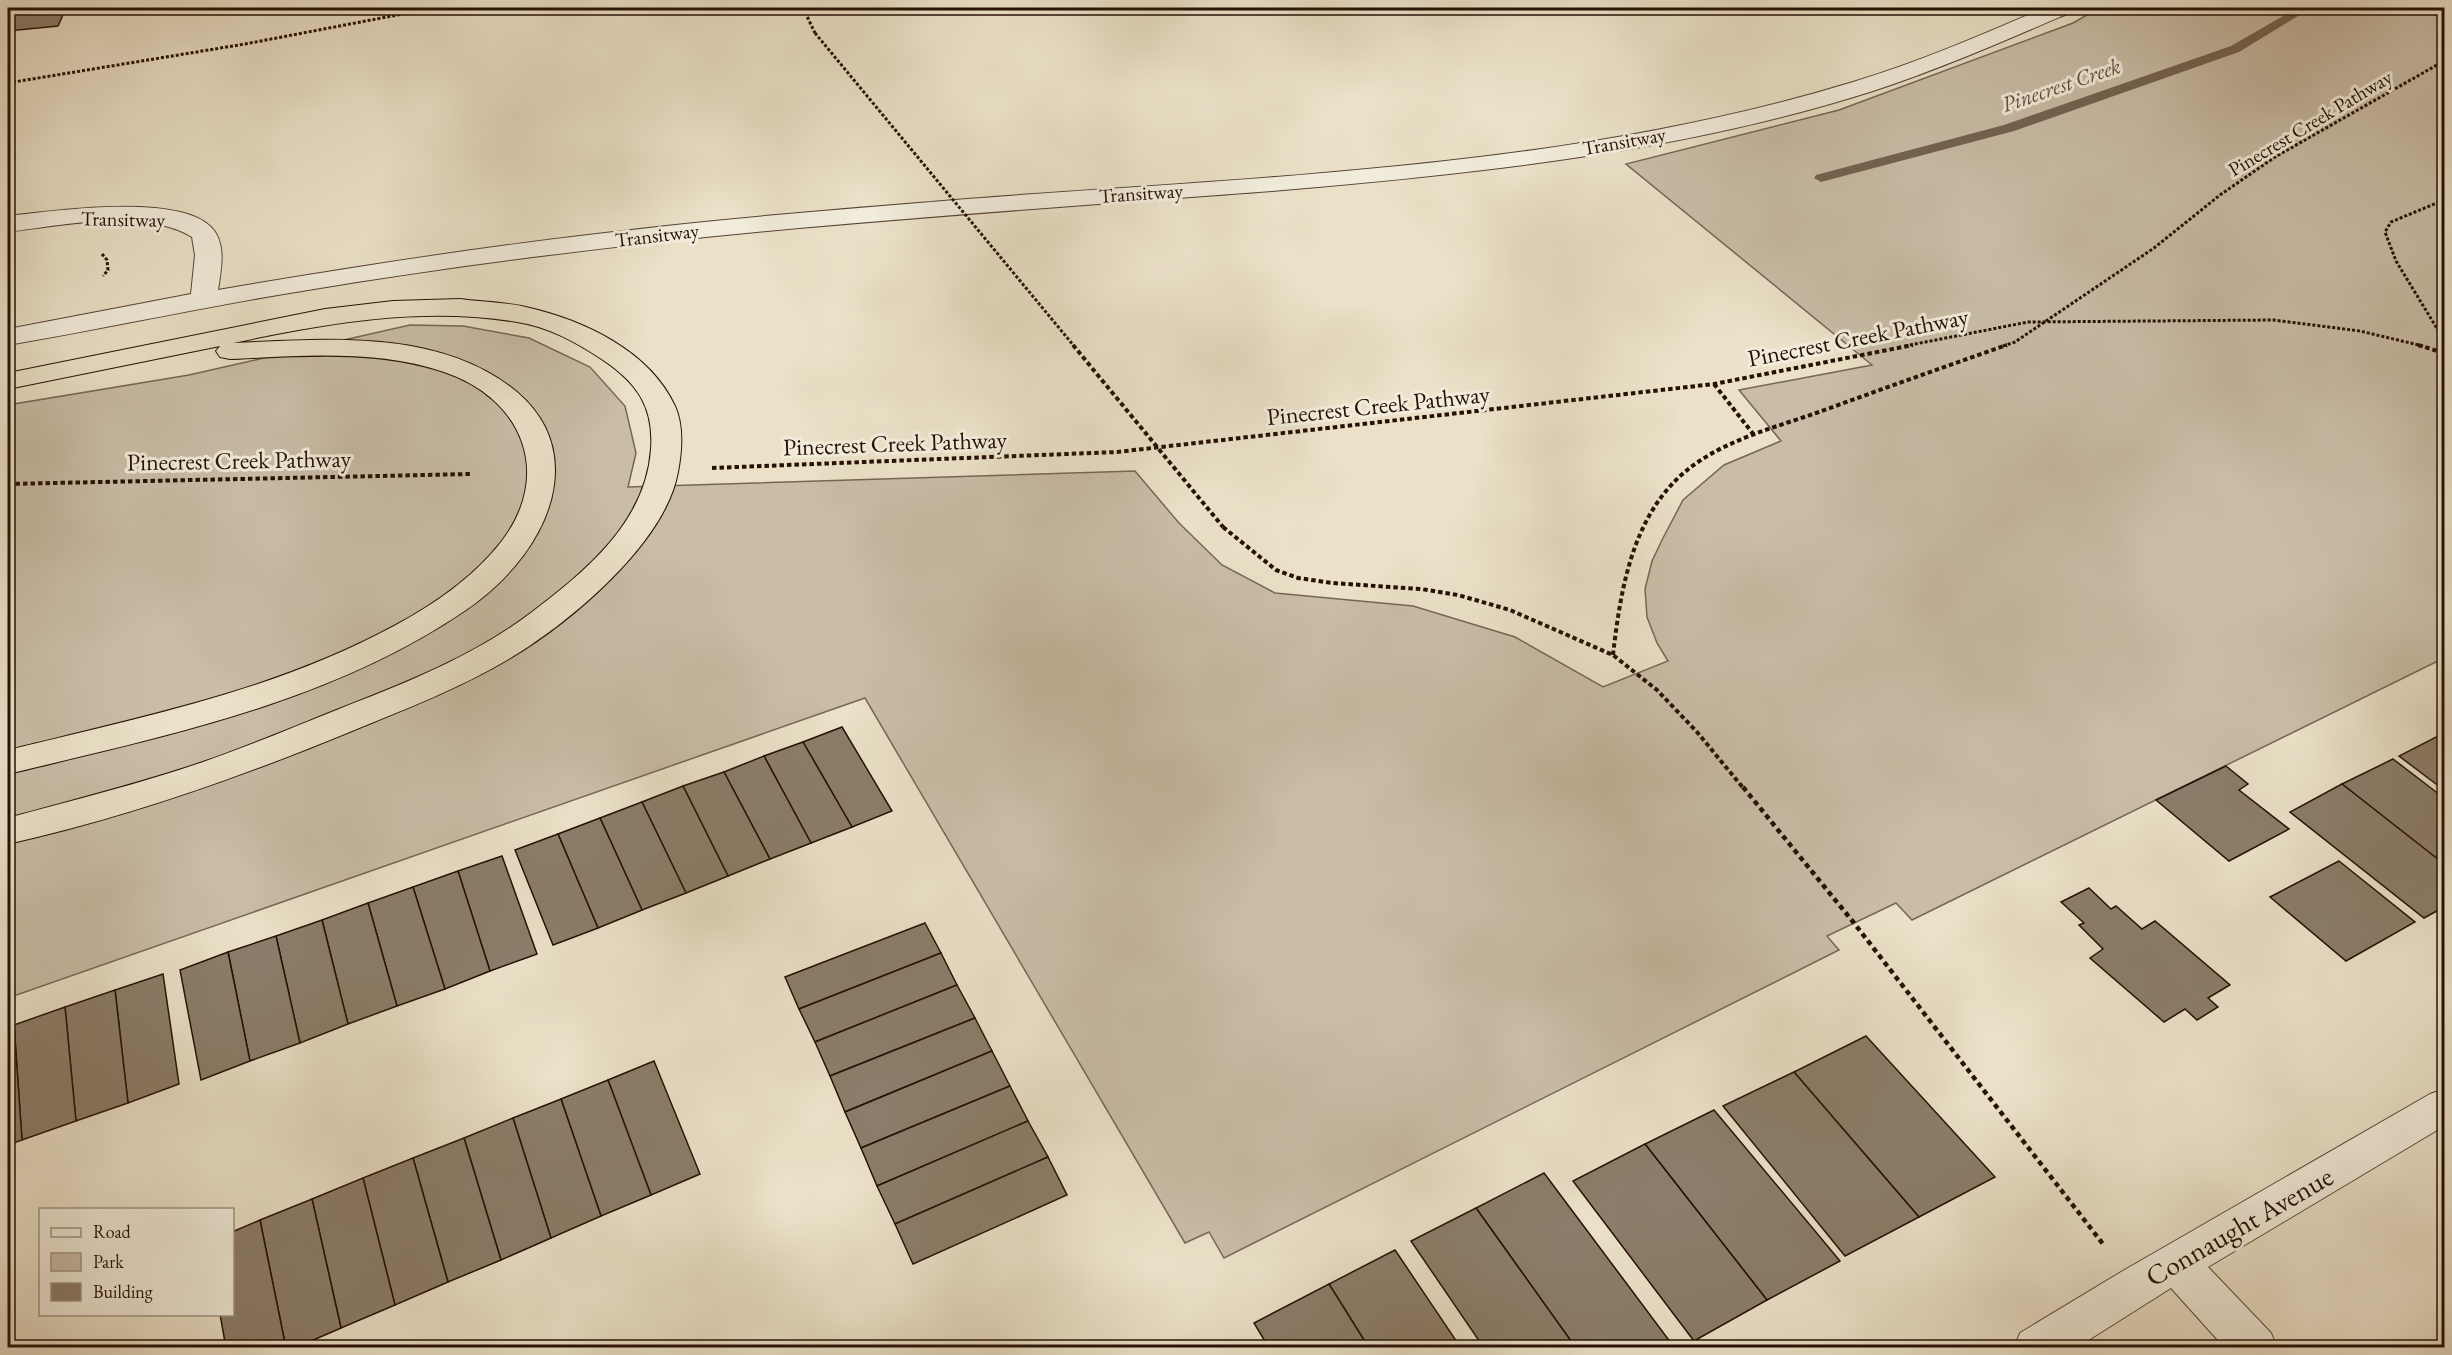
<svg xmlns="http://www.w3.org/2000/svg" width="2452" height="1355" viewBox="0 0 2452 1355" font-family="'EB Garamond',serif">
<rect width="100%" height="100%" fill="#eae1c8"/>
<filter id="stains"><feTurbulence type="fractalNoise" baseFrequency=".00333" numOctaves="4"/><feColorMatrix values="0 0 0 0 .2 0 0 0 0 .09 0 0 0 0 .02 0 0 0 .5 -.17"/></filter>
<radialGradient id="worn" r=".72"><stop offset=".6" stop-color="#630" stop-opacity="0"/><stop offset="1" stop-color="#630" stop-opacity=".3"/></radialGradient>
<polygon fill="#c9bda7" stroke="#776656" stroke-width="1.5" points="2099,8 2444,8 2444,658 1912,920 1896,903 1827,936 1839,950 1224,1258 1209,1232 1185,1243 865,698 8,998 8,405 189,375 410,325 463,326 529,338 590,367 625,406 636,453 628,487 1135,471 1179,523 1222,565 1275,593 1413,606 1515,637 1603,687 1668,661 1657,643 1647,617 1645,589 1652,561 1663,538 1683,500 1724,465 1781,441 1739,390 1872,365 1626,164 1839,110 2073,23"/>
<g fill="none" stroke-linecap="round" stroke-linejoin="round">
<polygon fill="#736352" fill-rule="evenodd" points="2297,8 2311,8 2239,52 2014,131 1821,182 1814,178 1816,175 2004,125 2231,46"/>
</g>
<g fill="#8b7d6a" stroke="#251005" stroke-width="1.5">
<polygon points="8,8 66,8 58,26 8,31"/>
<polygon points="842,727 892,811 852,827 803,742"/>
<polygon points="2444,733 2444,790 2399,756"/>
<polygon points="803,742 852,827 811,843 764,756"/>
<polygon points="764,756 811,843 770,859 724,772"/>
<polygon points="2393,759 2444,798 2444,864 2342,784"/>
<polygon points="2226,766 2248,784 2239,790 2289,829 2229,861 2156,800"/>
<polygon points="724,772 770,859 728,876 683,786"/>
<polygon points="2342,784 2444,864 2444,907 2424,918 2290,812"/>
<polygon points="683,786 728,876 686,893 642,802"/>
<polygon points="642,802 686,893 642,910 600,818"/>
<polygon points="600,818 642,910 598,928 558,834"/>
<polygon points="558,834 598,928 553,945 515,850"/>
<polygon points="502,856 537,954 490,971 458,871"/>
<polygon points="2339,861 2415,922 2346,961 2270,897"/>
<polygon points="458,871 490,971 445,989 413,887"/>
<polygon points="413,887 445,989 397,1006 368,903"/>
<polygon points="2089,888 2111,909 2116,906 2142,929 2155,921 2230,985 2208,998 2218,1007 2197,1020 2185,1009 2164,1022 2090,958 2103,949 2079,925 2084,923 2061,902"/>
<polygon points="368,903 397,1006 348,1024 322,920"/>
<polygon points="322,920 348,1024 300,1043 276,936"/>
<polygon points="925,923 941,953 799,1009 785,977"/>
<polygon points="276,936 300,1043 250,1061 228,952"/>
<polygon points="228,952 250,1061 201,1080 180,970"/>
<polygon points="941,953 957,985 815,1042 799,1009"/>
<polygon points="163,974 179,1084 128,1103 115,990"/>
<polygon points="957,985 975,1018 830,1076 815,1042"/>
<polygon points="115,990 128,1103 76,1121 65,1007"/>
<polygon points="65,1007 76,1121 22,1140 14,1025"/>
<polygon points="975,1018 992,1051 845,1112 830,1076"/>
<polygon points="14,1025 22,1140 8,1145 8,1027"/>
<polygon points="1866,1036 1995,1177 1919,1217 1794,1072"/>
<polygon points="992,1051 1010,1086 861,1148 845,1112"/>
<polygon points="654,1061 700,1174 651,1195 608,1080"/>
<polygon points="1794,1072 1919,1217 1845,1256 1723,1106"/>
<polygon points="608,1080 651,1195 601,1216 561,1099"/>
<polygon points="1010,1086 1028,1121 877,1186 861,1148"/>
<polygon points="561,1099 601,1216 551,1238 513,1118"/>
<polygon points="1714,1110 1840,1261 1767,1300 1645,1144"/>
<polygon points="513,1118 551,1238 501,1260 464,1138"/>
<polygon points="1028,1121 1048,1157 895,1224 877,1186"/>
<polygon points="464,1138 501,1260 448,1282 413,1158"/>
<polygon points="1645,1144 1767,1300 1694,1341 1573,1181"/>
<polygon points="1048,1157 1067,1195 913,1264 895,1224"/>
<polygon points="413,1158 448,1282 395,1305 363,1178"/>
<polygon points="1544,1173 1671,1343 1662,1348 1576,1348 1476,1208"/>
<polygon points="363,1178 395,1305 341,1328 312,1199"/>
<polygon points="312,1199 341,1328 295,1348 286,1348 260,1220"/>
<polygon points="1476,1208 1576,1348 1484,1348 1411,1241"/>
<polygon points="260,1220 286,1348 226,1348 220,1314 232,1314 232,1232"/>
<polygon points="1395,1250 1461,1348 1369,1348 1329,1284"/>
<polygon points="1329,1284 1369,1348 1269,1348 1254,1323"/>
</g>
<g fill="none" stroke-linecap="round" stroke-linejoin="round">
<defs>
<g id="minor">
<path d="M2044 8H2072L2069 13C2004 41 1940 69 1873 91 1679 153 1473 174 1272 191 1114 203 956 214 799 228 635 243 471 263 308 290 207 306 108 328 8 345V329L191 294 195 255 192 237C146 208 60 225 8 232V216C53 211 178 193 211 227 227 243 221 270 218 290 346 268 475 248 605 233 726 218 847 209 967 199 1263 176 1568 169 1853 82 1919 62 1982 35 2044 8Z"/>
<polygon points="2444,1089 2444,1126 2208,1267 2271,1333 2277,1348 2225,1348 2171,1288 2076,1348 2014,1348 2020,1333 2121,1272 2430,1094"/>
</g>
<path id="highway" d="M460 299C482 302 505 302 526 307 583 320 649 350 675 406 684 426 682 451 678 472 665 544 569 623 509 659 460 688 406 709 352 731 241 777 125 818 8 844V818C73 800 139 784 203 762 249 746 294 727 339 709 406 683 474 656 532 612 586 571 646 522 651 449 654 407 637 383 603 360 576 342 549 327 517 322 423 306 326 323 233 343 327 339 440 328 517 392 545 416 559 447 554 485 547 536 508 581 466 610 330 703 165 736 8 774V750C139 718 274 691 394 626 433 605 473 578 501 542 554 474 522 398 444 372 376 349 300 356 230 359L220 357 216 351 220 346 8 389V373L325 309 393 301Z"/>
</defs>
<use href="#minor" stroke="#564436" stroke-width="2"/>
<use href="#highway" stroke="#251005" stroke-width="2"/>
<g stroke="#251005" stroke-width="3" stroke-dasharray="3 2" stroke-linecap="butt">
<polyline points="803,8 815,33"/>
<polyline points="8,83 245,44 434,8"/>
<polyline points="2444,200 2391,222 2385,232 2396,261 2444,340"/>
<polyline points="102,254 107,260 108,270 103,276"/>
<polyline points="1905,346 2028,322 2273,320 2360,331 2423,346"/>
<polyline points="2003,346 2015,342 2154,248 2220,195 2275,157 2444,61"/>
</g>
<g stroke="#251005" stroke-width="4" stroke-dasharray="4.5 3" stroke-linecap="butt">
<polyline points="2418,345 2444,353"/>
<polyline points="1714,384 1754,435"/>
<polyline points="712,468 1117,452 1714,384 1913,345"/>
<polyline points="8,484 471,474"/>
<polyline points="1223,527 1276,570 1298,578 1332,583 1421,589 1458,595 1510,610 1613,655 1657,690 1697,732 1744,789"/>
<path d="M1613 655C1621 585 1634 505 1698 462 1733 438 1779 426 1819 412 1882 389 1944 367 2007 345"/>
</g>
<polyline stroke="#251005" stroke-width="4.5" stroke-dasharray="5 4" stroke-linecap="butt" points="1743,787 1854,923 2103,1244"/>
<use href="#minor" fill="#f1ecdb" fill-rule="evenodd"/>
<use href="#highway" fill="#eae1c8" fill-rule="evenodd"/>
<polyline stroke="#251005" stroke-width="3" stroke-dasharray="3 2" stroke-linecap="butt" points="815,33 1074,346"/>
<polyline stroke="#251005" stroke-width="4" stroke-dasharray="4.5 3" stroke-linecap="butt" points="1073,345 1223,527"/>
</g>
<g text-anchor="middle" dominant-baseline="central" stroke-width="6" stroke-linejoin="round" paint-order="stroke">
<g font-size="20" fill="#251005" stroke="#f1ecdb">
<text transform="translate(2310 123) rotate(-31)">Pinecrest Creek Pathway</text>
<text transform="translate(1624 141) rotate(-10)">Transitway</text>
<text transform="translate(1141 193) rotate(-4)">Transitway</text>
<text transform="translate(123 219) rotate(1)">Transitway</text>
<text transform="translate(657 235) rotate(-7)">Transitway</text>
</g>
<g font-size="22" font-style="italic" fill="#604e3f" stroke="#f1ecdb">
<text transform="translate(2061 85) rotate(-19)">Pinecrest Creek</text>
</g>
<g font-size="24" fill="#251005" stroke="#f1ecdb">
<text transform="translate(1858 337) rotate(-11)">Pinecrest Creek Pathway</text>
<text transform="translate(1378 405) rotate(-6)">Pinecrest Creek Pathway</text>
<text transform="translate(895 443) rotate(-2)">Pinecrest Creek Pathway</text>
<text transform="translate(239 460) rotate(-1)">Pinecrest Creek Pathway</text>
</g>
<g font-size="28" fill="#251005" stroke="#f1ecdb">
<text transform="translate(2239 1226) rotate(-30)">Connaught Avenue</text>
</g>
</g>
<rect width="2452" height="1355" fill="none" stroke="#eae1c8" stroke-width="30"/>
<rect x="9" y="9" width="2434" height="1337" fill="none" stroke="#251005" stroke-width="3"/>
<rect x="15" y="15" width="2422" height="1325" fill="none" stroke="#251005" stroke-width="1.5"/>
<rect x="39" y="1208" width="195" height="108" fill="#f1ecdb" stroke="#9f9485" stroke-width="1.5"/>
<rect x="51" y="1228" width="30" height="9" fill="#f1ecdb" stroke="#9f9485" stroke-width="1.5"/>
<text x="93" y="1238" font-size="18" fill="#251005">Road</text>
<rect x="51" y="1253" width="30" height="18" fill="#c9bda7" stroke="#9f9485" stroke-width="1.5"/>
<text x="93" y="1268" font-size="18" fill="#251005">Park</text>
<rect x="51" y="1283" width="30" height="18" fill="#8b7d6a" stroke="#9f9485" stroke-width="1.5"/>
<text x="93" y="1298" font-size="18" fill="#251005">Building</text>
<rect width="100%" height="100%" filter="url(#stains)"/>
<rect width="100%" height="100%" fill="url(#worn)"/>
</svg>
